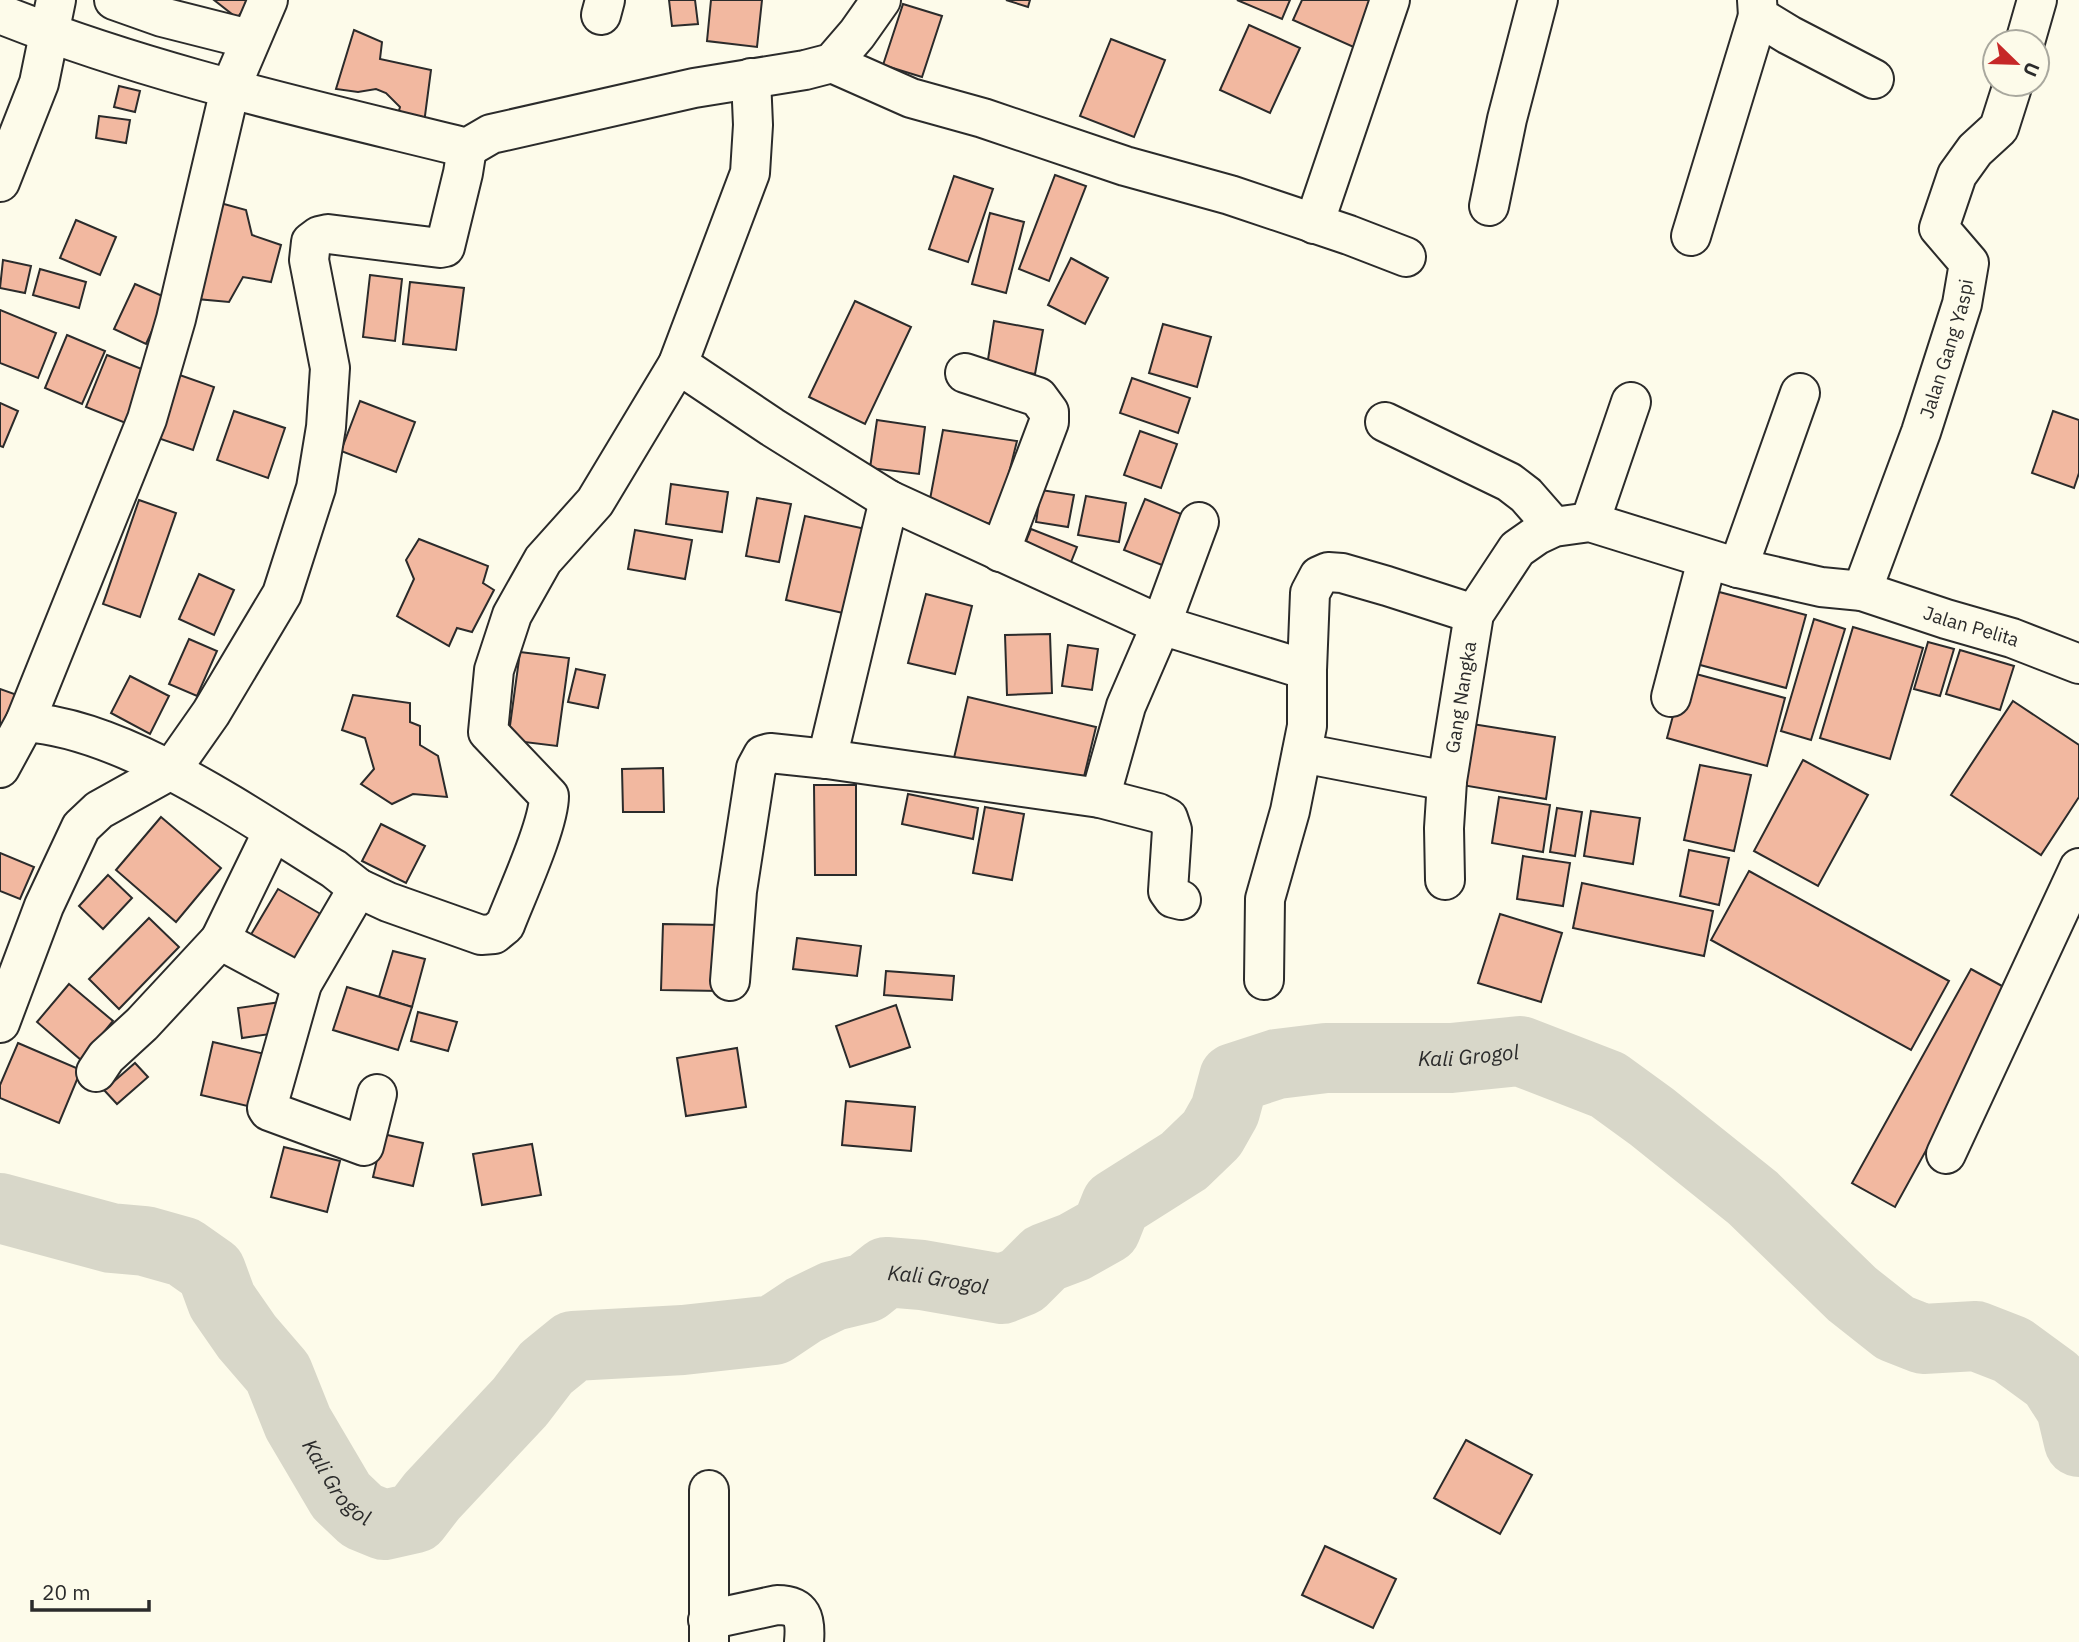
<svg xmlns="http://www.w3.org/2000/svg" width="2079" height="1642" viewBox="0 0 2079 1642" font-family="'IBM Plex Sans',sans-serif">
<rect width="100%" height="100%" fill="#fdfbea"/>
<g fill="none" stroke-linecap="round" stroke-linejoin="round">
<path stroke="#d8d7c9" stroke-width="70" id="s1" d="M0 1208 111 1238 145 1241 184 1252 211 1271 222 1301 247 1337 278 1373 298 1423 341 1496 362 1516 384 1525 415 1518 432 1496 520 1402 546 1368 573 1346 683 1340 774 1330 804 1310 833 1296 866 1288 886 1272 922 1275 1002 1289 1022 1281 1045 1258 1074 1247 1106 1229 1116 1204 1184 1161 1212 1134 1225 1111 1234 1078 1277 1064 1326 1058H1451L1520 1051 1608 1085 1652 1117 1753 1198 1852 1294 1895 1328 1923 1339 1976 1336 2012 1350 2053 1380 2071 1408 2079 1442"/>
</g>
<g fill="#f2b8a0" stroke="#2b2b2b" stroke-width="2">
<polygon points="214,0 251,0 237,18"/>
<polygon points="669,0 695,0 698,24 672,26"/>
<polygon points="711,0 762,0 757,47 707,41"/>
<polygon points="1006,0 1030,0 1028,7"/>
<polygon points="1237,0 1290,0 1282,19"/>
<polygon points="1302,0 1380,0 1358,49 1293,20"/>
<polygon points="903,4 942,16 922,77 883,65"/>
<polygon points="1249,25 1300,48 1270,113 1220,90"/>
<polygon points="354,30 382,42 380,59 431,70 423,131 395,125 400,107 386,93 376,89 358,92 336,89"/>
<polygon points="1111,39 1165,60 1134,137 1080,116"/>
<polygon points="119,86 140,91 135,112 114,107"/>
<polygon points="99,116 130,120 126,143 96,138"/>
<polygon points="1055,175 1086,186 1049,281 1019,269"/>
<polygon points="954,176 993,189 968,262 929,249"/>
<polygon points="213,201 246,210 252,235 281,245 271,282 243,277 229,302 197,299"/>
<polygon points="990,213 1024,222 1006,293 972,284"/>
<polygon points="76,220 116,237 100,275 60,258"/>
<polygon points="1071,258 1108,278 1085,324 1048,305"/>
<polygon points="3,260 31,266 25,293 0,288"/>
<polygon points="40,269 86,282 79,308 33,295"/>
<polygon points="370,275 402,279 395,341 363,337"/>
<polygon points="410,282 464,288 456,350 403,344"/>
<polygon points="135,284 167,298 146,344 114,329"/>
<polygon points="855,301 911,327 865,424 809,397"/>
<polygon points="0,310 56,333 38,378 0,363"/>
<polygon points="994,321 1043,330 1035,374 987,366"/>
<polygon points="1163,324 1211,337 1197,387 1149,373"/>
<polygon points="67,335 105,351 82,404 45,388"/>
<polygon points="107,355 154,374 133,426 86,407"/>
<polygon points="174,373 214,387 193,450 152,436"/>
<polygon points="1132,378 1190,398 1178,433 1120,413"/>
<polygon points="360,401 415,422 396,472 341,451"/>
<polygon points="0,403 18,411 3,447 0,446"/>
<polygon points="234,411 285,428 268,478 217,460"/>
<polygon points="2053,411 2079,420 2079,473 2074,488 2032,473"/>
<polygon points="877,420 925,427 919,474 870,468"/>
<polygon points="943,430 1017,441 996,525 928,510"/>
<polygon points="1140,431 1177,444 1161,488 1124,475"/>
<polygon points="671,484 728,492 722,532 666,524"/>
<polygon points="1041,490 1074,495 1068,527 1036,522"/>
<polygon points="1086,496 1126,503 1119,542 1078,535"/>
<polygon points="757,498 791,504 779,562 746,556"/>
<polygon points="1145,499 1198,521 1177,571 1124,550"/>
<polygon points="139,500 176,513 140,617 103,604"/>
<polygon points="805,516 875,531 856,616 786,600"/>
<polygon points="1031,529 1077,547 1065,577 1019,559"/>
<polygon points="635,530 692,540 685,579 628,569"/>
<polygon points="419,539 488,566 483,583 494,590 472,632 457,628 449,646 397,616 414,579 406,560"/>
<polygon points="199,574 234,590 214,635 179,619"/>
<polygon points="1708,589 1806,615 1786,688 1689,662"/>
<polygon points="926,594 972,606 955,674 908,663"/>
<polygon points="1814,619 1845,629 1811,740 1781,731"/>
<polygon points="1853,627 1923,648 1890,759 1820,738"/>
<polygon points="1050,634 1052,693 1007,695 1005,635"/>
<polygon points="189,639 217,651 197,696 169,684"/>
<polygon points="1928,642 1954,649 1940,696 1914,689"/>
<polygon points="1068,645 1098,649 1092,690 1062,686"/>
<polygon points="1960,650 2014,666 2000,710 1946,694"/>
<polygon points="520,652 569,658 557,746 508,740"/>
<polygon points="576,669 605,675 598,708 568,702"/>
<polygon points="1685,671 1785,698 1767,766 1667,738"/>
<polygon points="130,676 169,696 150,734 111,713"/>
<polygon points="0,689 20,696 0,751"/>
<polygon points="353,695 410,703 410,722 420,726 420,745 438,756 447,797 413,794 392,804 361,784 374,769 365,738 342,730"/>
<polygon points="968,697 1096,727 1081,789 954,758"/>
<polygon points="2013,701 2079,745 2079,797 2041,855 1951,795"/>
<polygon points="1466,723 1555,737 1546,799 1456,784"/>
<polygon points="1803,760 1868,795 1818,886 1754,851"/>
<polygon points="1700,765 1751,775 1734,851 1684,840"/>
<polygon points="663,768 664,812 623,812 622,769"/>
<polygon points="814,785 856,785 856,875 815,875"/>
<polygon points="908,794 978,808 973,839 902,824"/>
<polygon points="1499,797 1550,805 1543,852 1492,843"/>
<polygon points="985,807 1024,814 1012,880 973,873"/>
<polygon points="1557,808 1582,812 1575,856 1550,852"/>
<polygon points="1591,811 1640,818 1633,864 1584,856"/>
<polygon points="161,817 221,868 176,922 116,870"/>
<polygon points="381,824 425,846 406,883 362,861"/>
<polygon points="1689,850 1729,858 1719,905 1680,896"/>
<polygon points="0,853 34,867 20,899 0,891"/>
<polygon points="1523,856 1570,863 1563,906 1517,899"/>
<polygon points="1749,871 1949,981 1911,1050 1711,940"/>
<polygon points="108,875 132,898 103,929 79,906"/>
<polygon points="1582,883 1713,911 1704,956 1573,928"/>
<polygon points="278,889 329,919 296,973 246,943"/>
<polygon points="1500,914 1562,933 1541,1002 1478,983"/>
<polygon points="149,918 179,947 119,1009 89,979"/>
<polygon points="663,924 722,925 720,991 661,990"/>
<polygon points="797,938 861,946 857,976 793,969"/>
<polygon points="393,951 425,959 412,1007 379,997"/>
<polygon points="1971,969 2013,992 1895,1207 1852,1183"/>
<polygon points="886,971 954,976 952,1000 884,995"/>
<polygon points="69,984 113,1021 81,1060 37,1022"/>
<polygon points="347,987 412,1007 398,1050 333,1030"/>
<polygon points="281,1002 285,1032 242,1038 238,1008"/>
<polygon points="896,1005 910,1047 850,1067 836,1026"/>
<polygon points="418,1012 457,1022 448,1051 411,1041"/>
<polygon points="213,1042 269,1055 256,1108 201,1095"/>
<polygon points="18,1043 81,1070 59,1123 0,1098 0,1085"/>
<polygon points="737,1048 746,1107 686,1116 677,1058"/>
<polygon points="135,1063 148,1077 117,1104 104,1090"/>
<polygon points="846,1101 915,1107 911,1151 842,1145"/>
<polygon points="383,1134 423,1143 413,1186 373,1177"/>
<polygon points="532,1144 541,1195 482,1205 473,1154"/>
<polygon points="284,1147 340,1161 327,1212 271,1197"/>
<polygon points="1466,1440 1532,1475 1500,1534 1434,1498"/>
<polygon points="1325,1546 1396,1579 1373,1628 1302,1595"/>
</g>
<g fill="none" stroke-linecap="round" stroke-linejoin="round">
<defs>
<g id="minor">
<polyline points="114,0 162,17 249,39"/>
<polyline points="1757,0 1758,16 1789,35 1874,79"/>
<path d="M0 14C150 74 310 109 467 148L491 134 694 88 805 70 832 63 857 34 881 0"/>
<polyline points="601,15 605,0"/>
<polyline points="2025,42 2037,0"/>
<polyline points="832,63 911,98 983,118 1125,166 1230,195 1349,235 1406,257"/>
<polyline points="0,182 39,83 56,0"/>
<polyline points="1489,206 1507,119 1538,0"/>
<polyline points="1314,224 1390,0"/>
<polyline points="1691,236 1758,16"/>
<polyline points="678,364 772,427 889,500 1161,625 1307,670 1310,593 1319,576 1328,572 1342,573 1387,586 1474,614"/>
<polyline points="965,373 1038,397 1049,412 1049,422 1000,552"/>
<polyline points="1385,422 1509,482 1526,495 1554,527"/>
<polyline points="1590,522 1631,402"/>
<polyline points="1738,568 1800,393"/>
<path id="s2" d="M1862 591 1921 432 1962 304 1969 263 1939 228 1957 175 1975 150 1999 128 2013 84"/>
<polyline points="1671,697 1707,560"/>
<path d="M25 722C126 729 248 816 334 869L358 888 388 902 481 935 494 934 505 925C516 896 549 825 549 796L488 732 494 670 512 615 543 560 595 502 678 364 750 173 753 125 751 78"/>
<polyline points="1302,753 1447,781"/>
<polyline points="827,759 889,500"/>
<polyline points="0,768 25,722 147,419 176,319 230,89 268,0"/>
<polyline points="1100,798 1126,706 1161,625 1199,522"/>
<path id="s3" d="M1445 880 1444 828 1447 781 1474 614 1517 549 1537 535 1554 527 1590 522 1738 568 1821 587 1862 591 1946 619 2012 638 2079 664"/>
<polyline points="358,888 302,984 267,1108 269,1111 364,1146 377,1094"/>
<polyline points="220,940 273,831"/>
<polyline points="1264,980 1265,899 1290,811 1307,726 1307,670"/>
<polyline points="730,981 737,891 756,768 763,755 770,753 827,759 1100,798 1158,813 1168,818 1172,830 1168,891 1173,898 1181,900"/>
<polyline points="0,1023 44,906 81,827 99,810 171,770 211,713 282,594 316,488 326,427 330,368 309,260 311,242 319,236 328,234 440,248 445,247 463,173 467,148"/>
<polyline points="96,1072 106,1057 142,1024 220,940 302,984"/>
<polyline points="1946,1154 2079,868"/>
<path d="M708 1620 777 1605C803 1605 806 1619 804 1642"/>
<polyline points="709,1642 709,1490"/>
</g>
</defs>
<use href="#minor" stroke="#2b2b2b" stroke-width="42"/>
<use href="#minor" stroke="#fdfbea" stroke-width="38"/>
</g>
<g text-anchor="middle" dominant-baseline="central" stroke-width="5" stroke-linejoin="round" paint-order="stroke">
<g font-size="19" fill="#2b2b2b" stroke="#fdfbea">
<text stroke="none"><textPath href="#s2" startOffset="257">Jalan Gang Yaspi</textPath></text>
<text stroke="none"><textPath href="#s3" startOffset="822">Jalan Pelita</textPath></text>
<text stroke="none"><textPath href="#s3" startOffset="184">Gang Nangka</textPath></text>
</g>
<g font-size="21" font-style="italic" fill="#2b2b2b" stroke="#fdfbea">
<text stroke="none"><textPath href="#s1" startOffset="1816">Kali Grogol</textPath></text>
<text stroke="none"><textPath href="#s1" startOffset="1185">Kali Grogol</textPath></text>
<text stroke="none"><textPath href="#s1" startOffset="471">Kali Grogol</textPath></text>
</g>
</g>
<g transform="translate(2016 63) rotate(113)"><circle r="33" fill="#fdfbea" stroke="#a9a89e" stroke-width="2"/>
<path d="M0-5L12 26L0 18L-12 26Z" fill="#c62828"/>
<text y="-10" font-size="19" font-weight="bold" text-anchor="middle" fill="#2b2b2b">U</text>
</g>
<path d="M32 1600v10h117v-10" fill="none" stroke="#2b2b2b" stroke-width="3.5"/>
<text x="42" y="1600" font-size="21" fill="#2b2b2b" stroke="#fdfbea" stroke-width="5" paint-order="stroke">20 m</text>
</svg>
